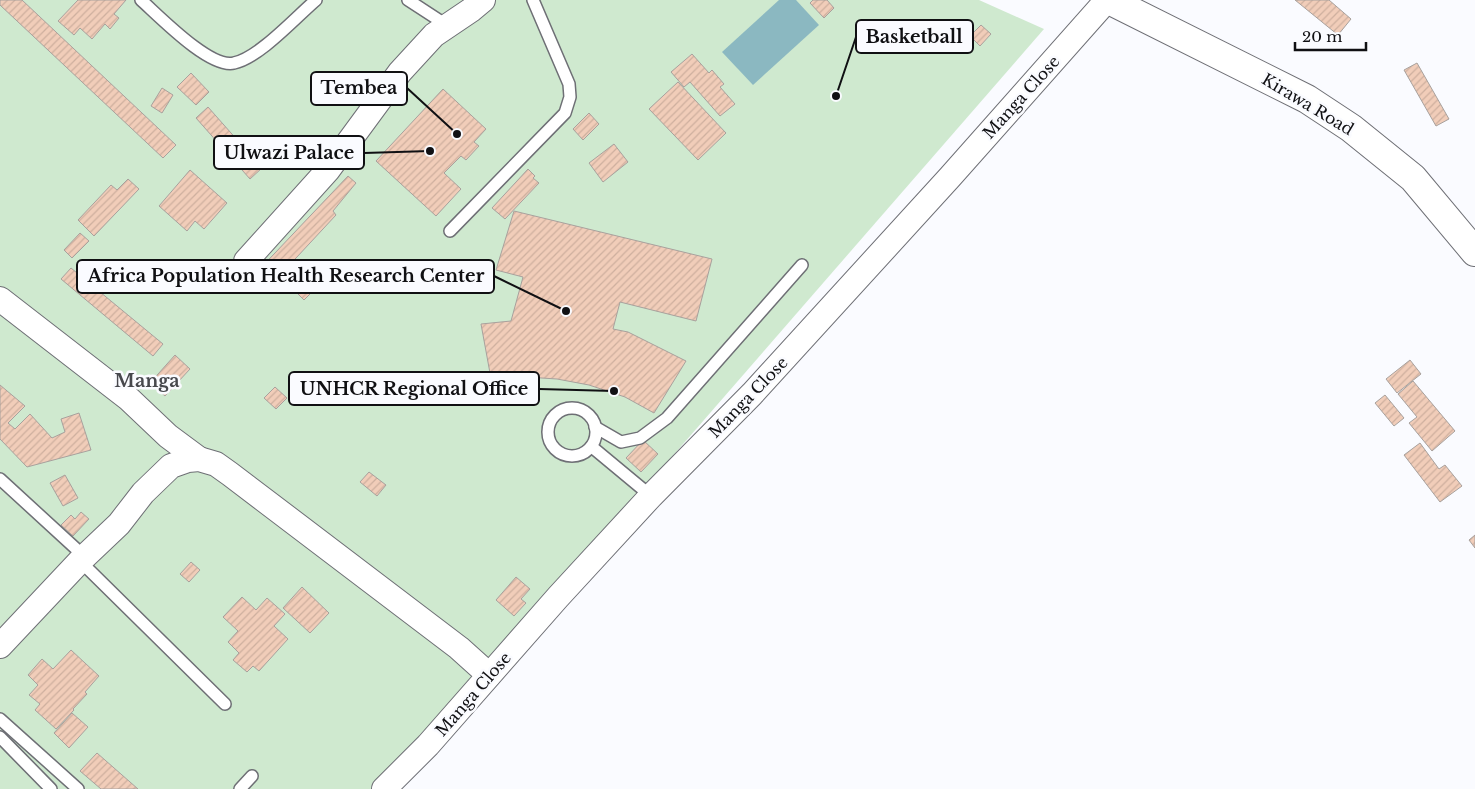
<svg xmlns="http://www.w3.org/2000/svg" width="1475" height="789" viewBox="0 0 1475 789" font-family="'Libre Baskerville',serif">
<defs>
<pattern id="building-hatch" width="6" height="6" patternUnits="userSpaceOnUse" patternTransform="scale(1.25)"><rect width="6" height="6" fill="#f1cdb9"/><path d="M-1 1l2-2M0 6l6-6M5 7l2-2" fill="none" stroke="#ceaf9e"/></pattern>
</defs>
<rect width="100%" height="100%" fill="#fafbff"/>
<polygon fill="#cfe9cf" points="0,0 979,0 1044,29 383,789 0,789"/>
<polygon fill="#8bb8c1" points="779,0 796,0 819,25 753,85 722,52"/>
<g fill="url(#building-hatch)" stroke="#a8a19d">
<polygon points="0,0 22,0 176,145 163,158 0,5"/>
<polygon points="78,0 126,0 114,14 119,18 110,29 105,24 92,39 80,28 74,35 58,21"/>
<polygon points="813,0 827,0 834,8 824,18 810,3"/>
<polygon points="1295,0 1329,0 1351,19 1338,35"/>
<polygon points="981,25 991,34 980,46 970,36"/>
<polygon points="692,54 709,73 712,70 724,84 720,87 735,104 720,116 690,82 684,87 671,72"/>
<polygon points="1417,63 1449,119 1436,126 1404,70"/>
<polygon points="191,73 209,92 196,105 177,87"/>
<polygon points="678,82 726,133 698,160 649,109"/>
<polygon points="162,88 173,95 162,113 151,106"/>
<polygon points="443,89 486,129 474,142 479,146 466,160 461,156 444,173 461,189 436,216 376,161"/>
<polygon points="208,107 262,168 250,179 196,118"/>
<polygon points="589,113 599,124 583,140 573,129"/>
<polygon points="614,144 628,162 603,182 589,163"/>
<polygon points="528,169 535,176 533,178 539,183 505,219 492,208"/>
<polygon points="190,170 227,203 204,229 195,221 187,231 159,206"/>
<polygon points="348,176 356,183 333,211 336,215 270,286 256,273"/>
<polygon points="128,179 139,189 94,236 78,220 111,185 117,190"/>
<polygon points="514,211 712,259 696,321 620,302 613,329 628,332 686,361 654,413 625,397 589,385 557,379 526,377 492,384 481,324 511,321 523,277 496,270"/>
<polygon points="80,233 89,241 72,258 64,250"/>
<polygon points="71,268 163,344 153,356 61,279"/>
<polygon points="304,278 315,289 304,300 293,289"/>
<polygon points="175,355 190,369 165,396 150,383"/>
<polygon points="1410,360 1421,374 1397,393 1386,379"/>
<polygon points="1413,381 1455,431 1432,451 1409,423 1417,417 1398,394"/>
<polygon points="0,385 25,406 8,423 15,429 30,414 52,438 65,432 61,419 79,413 91,450 27,467 0,439"/>
<polygon points="275,387 287,398 276,409 264,398"/>
<polygon points="1385,395 1404,418 1394,426 1375,403"/>
<polygon points="643,440 658,454 641,472 626,458"/>
<polygon points="1420,443 1439,469 1445,465 1462,486 1440,502 1404,455"/>
<polygon points="369,472 386,485 377,496 360,482"/>
<polygon points="65,475 78,498 63,506 50,483"/>
<polygon points="81,512 89,519 73,536 61,525 71,515 75,519"/>
<polygon points="1475,535 1475,548 1469,540"/>
<polygon points="191,562 200,570 189,582 180,574"/>
<polygon points="516,577 530,589 521,599 526,603 514,616 496,600"/>
<polygon points="302,587 329,613 310,633 283,608"/>
<polygon points="242,597 256,610 267,598 285,614 274,626 288,639 259,671 253,666 247,672 233,660 239,653 228,642 238,631 223,617"/>
<polygon points="71,650 99,676 85,692 87,694 73,709 74,710 56,729 35,710 40,704 29,695 38,685 28,675 42,659 53,669"/>
<polygon points="72,713 88,727 69,748 54,733"/>
<polygon points="97,753 138,789 101,789 80,771"/>
</g>
<g fill="none" stroke-linecap="round" stroke-linejoin="round">
<defs>
<g id="service">
<path d="M141 0C159 16 210 69 234 63 259 58 296 17 316 0"/>
<polyline points="408,0 448,26"/>
<polyline points="450,231 565,113 570,97 569,84 533,0"/>
<circle cx="572" cy="432" r="24"/>
<polyline points="595,427 621,442 640,438 667,418 802,265"/>
<polyline points="592,447 651,496"/>
<polyline points="0,479 85,557"/>
<polyline points="80,561 225,704"/>
<polyline points="0,719 78,789"/>
<polyline points="0,737 51,789"/>
<polyline points="240,789 252,776"/>
</g>
<g id="minor">
<polyline points="246,261 328,170 400,72 434,35 471,10 483,0"/>
<polyline points="0,299 129,399 168,436 199,459"/>
<polyline points="0,646 80,561 119,524 143,493 171,466 188,460 199,459 216,464 230,474 459,648 489,675"/>
<polyline points="384,789 428,745 558,597 651,496 752,394 950,177 1107,0"/>
</g>
<polyline id="primary" points="1109,0 1307,99 1351,128 1413,178 1475,252"/>
</defs>
<use href="#service" stroke="#6e6f75" stroke-width="14"/>
<use href="#minor" stroke="#6e6f75" stroke-width="26"/>
<use href="#primary" stroke="#6e6f75" stroke-width="30"/>
<use href="#service" stroke="#fff" stroke-width="11"/>
<use href="#minor" stroke="#fff" stroke-width="24"/>
<use href="#primary" stroke="#fff" stroke-width="28"/>
</g>
<g text-anchor="middle" dominant-baseline="central" stroke-width="5" stroke-linejoin="round" paint-order="stroke">
<g font-size="16" fill="#101013" stroke="#fafbff">
<text transform="translate(1021 97) rotate(-48)">Manga Close</text>
<text transform="translate(1308 104) rotate(31)">Kirawa Road</text>
<text transform="translate(748 397) rotate(-46)">Manga Close</text>
<text transform="translate(473 694) rotate(-49)">Manga Close</text>
</g>
<g font-size="18" font-weight="bold" fill="#47484d" stroke="#fafbff">
<text x="147" y="381">Manga</text>
</g>
</g>
<path fill="none" stroke="#101013" stroke-width="2" d="M836 96L856 37M457 134L407 88M430 151L364 153M566 311L494 276M614 391L539 389"/>
<g fill="#101013" stroke="#fafbff" stroke-width="2">
<circle cx="836" cy="96" r="5"/>
<circle cx="457" cy="134" r="5"/>
<circle cx="430" cy="151" r="5"/>
<circle cx="566" cy="311" r="5"/>
<circle cx="614" cy="391" r="5"/>
</g>
<g fill="#fafbff" stroke="#101013" stroke-width="2">
<rect x="856" y="20" width="117" height="33" rx="5"/>
<rect x="311" y="72" width="96" height="33" rx="5"/>
<rect x="214" y="136" width="150" height="33" rx="5"/>
<rect x="77" y="260" width="417" height="33" rx="5"/>
<rect x="289" y="372" width="250" height="33" rx="5"/>
</g>
<g font-size="18" text-anchor="middle" font-weight="bold" fill="#101013">
<text x="914" y="43">Basketball</text>
<text x="359" y="94">Tembea</text>
<text x="289" y="159">Ulwazi Palace</text>
<text x="286" y="282">Africa Population Health Research Center</text>
<text x="414" y="395">UNHCR Regional Office</text>
</g>
<path d="M1295 42v8h71v-8" fill="none" stroke="#101013" stroke-width="2.5"/>
<text x="1302" y="42" font-size="15" fill="#101013" stroke="#fafbff" stroke-width="4" paint-order="stroke">20 m</text>
</svg>
